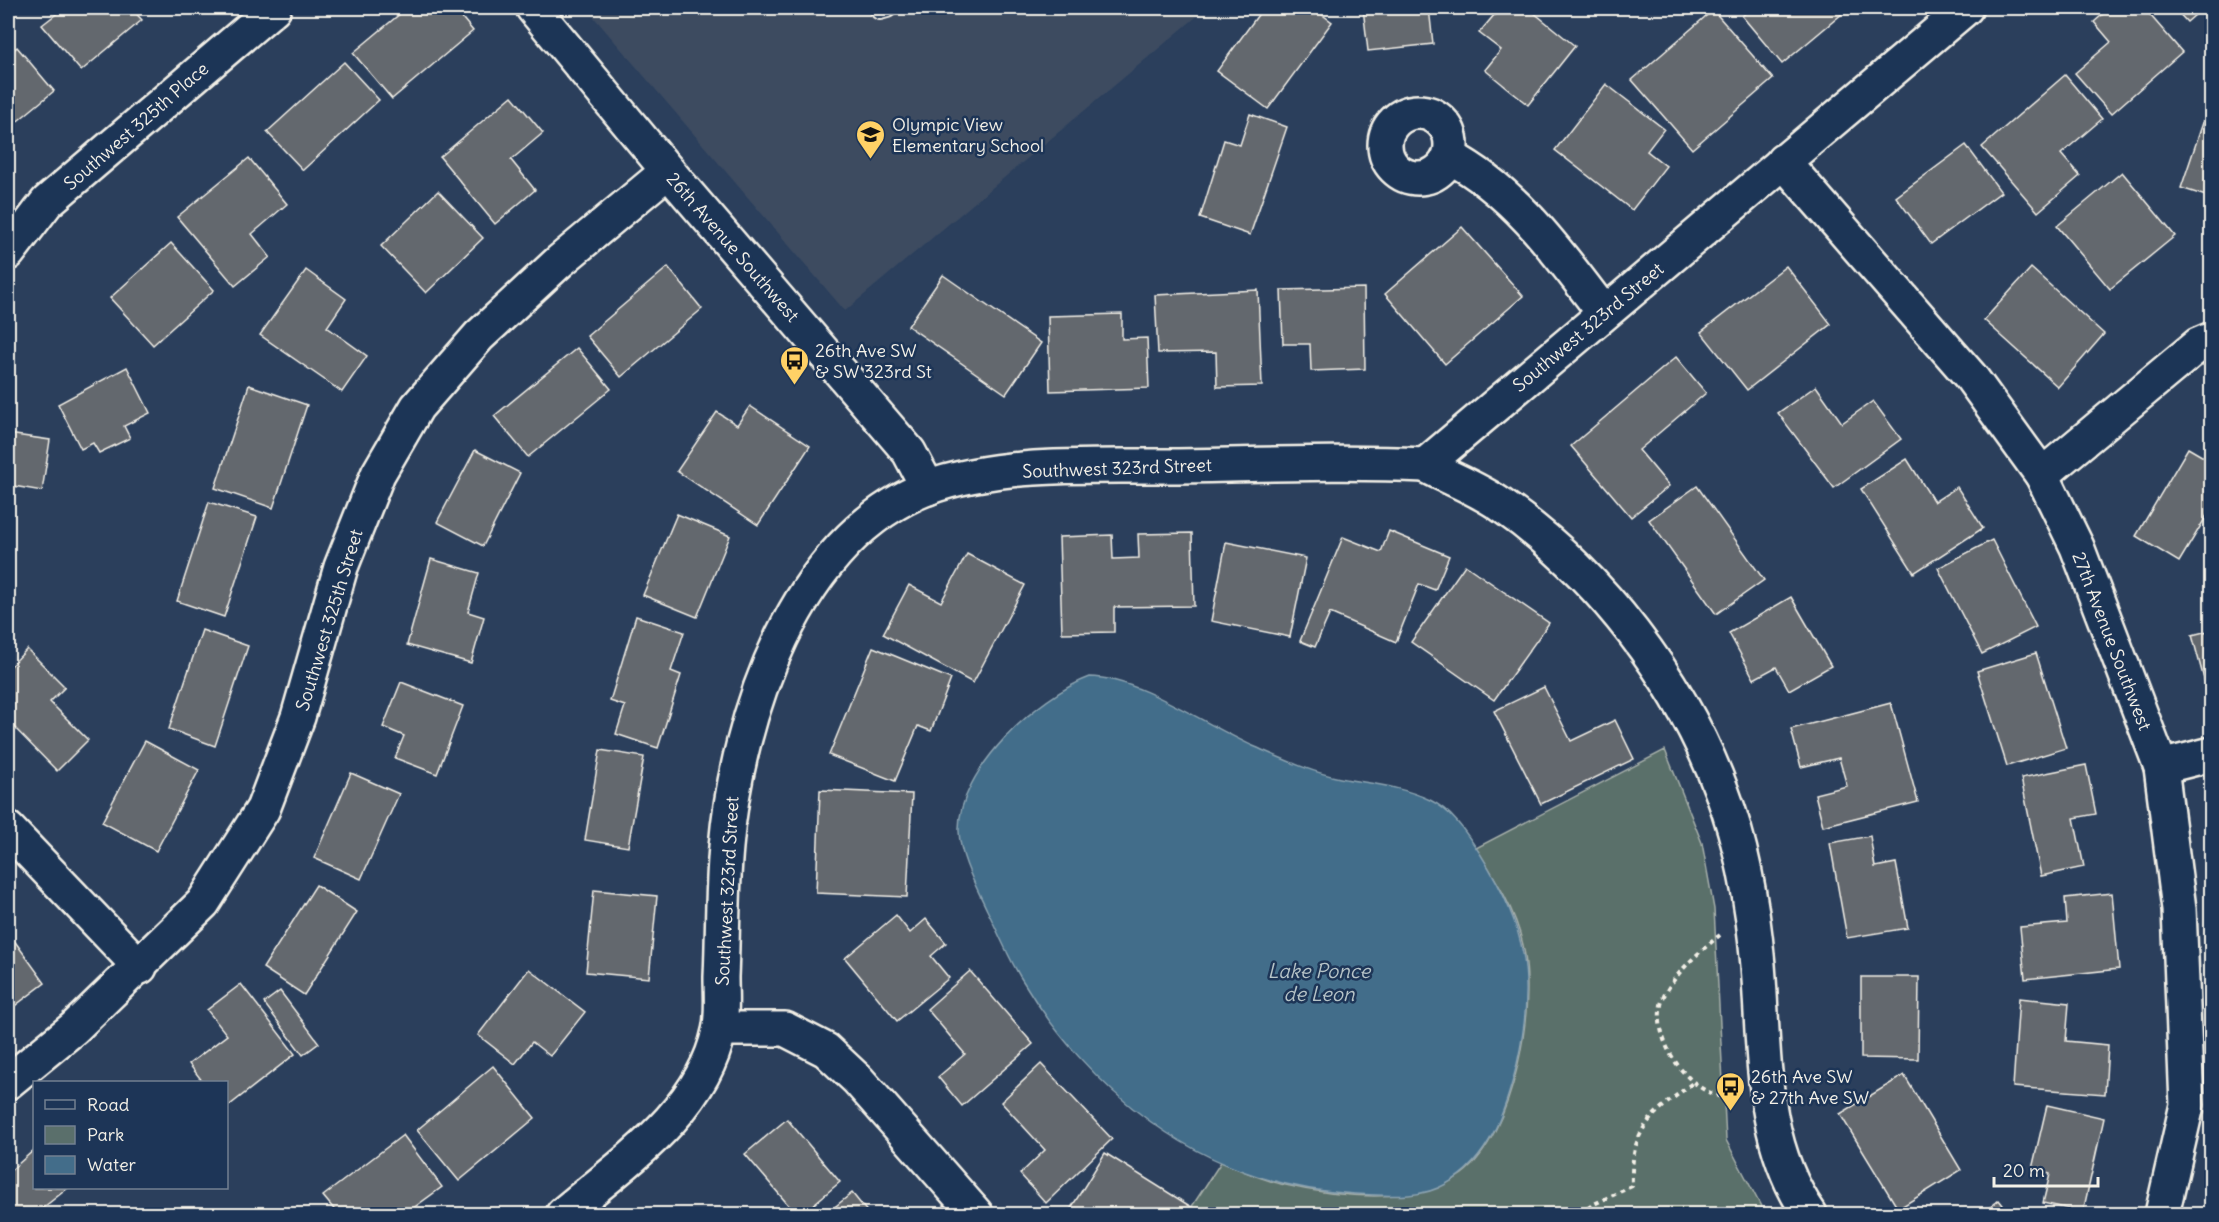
<svg xmlns="http://www.w3.org/2000/svg" width="2219" height="1222" viewBox="0 0 2219 1222" font-family="Delius,sans-serif">
<rect width="100%" height="100%" fill="#2b3f5c"/>
<filter id="ink" filterUnits="userSpaceOnUse"><feTurbulence type="fractalNoise" baseFrequency=".0167" numOctaves="2"/><feDisplacementMap in="SourceGraphic" scale="12" xChannelSelector="R" yChannelSelector="G"/><feConvolveMatrix kernelMatrix="1 2 1 2 8 2 1 2 1" color-interpolation-filters="sRGB"/></filter>
<g filter="url(#ink)">
<polygon fill="#3c4b61" points="586,8 1207,8 845,311"/>
<path fill="#5a6f6b" stroke="#a7b0aa" stroke-width="1.5" d="M1665 750 1702 843 1714 909 1726 1140 1765 1214H1187L1221 1162C1241 1170 1260 1179 1281 1184 1331 1196 1418 1207 1462 1174 1514 1134 1537 1006 1523 945 1515 909 1495 878 1476 848Z"/>
<path fill="#436d8a" stroke="#8aa2b0" stroke-width="1.5" d="M1090 677C1137 677 1208 726 1253 746 1281 758 1310 772 1340 778 1371 784 1401 786 1430 800 1453 811 1467 834 1481 855 1527 928 1536 980 1517 1064 1506 1109 1490 1160 1446 1184 1419 1200 1385 1195 1355 1194 1281 1190 1211 1165 1151 1122 1099 1085 1053 1032 1021 978 1008 957 998 932 987 910 976 886 960 858 959 831 957 771 1038 696 1090 677Z"/>
<g fill="#64676e" stroke="#f4f1e8" stroke-width="1.5">
<polygon points="64,8 131,8 142,20 81,71 42,25"/>
<polygon points="407,8 454,8 473,31 392,99 353,53"/>
<polygon points="1263,8 1313,8 1332,22 1268,109 1217,71"/>
<polygon points="1363,8 1429,8 1433,44 1368,51"/>
<polygon points="1500,8 1528,8 1575,46 1528,105 1485,70 1501,50 1479,33"/>
<polygon points="1752,8 1849,8 1782,64 1742,16"/>
<polygon points="2110,8 2144,8 2182,52 2111,114 2075,73 2111,42 2094,22"/>
<polygon points="2174,8 2203,8 2187,22"/>
<polygon points="1713,10 1773,79 1692,149 1632,80"/>
<polygon points="17,47 54,91 8,129 8,55"/>
<polygon points="344,62 379,100 303,170 267,132"/>
<polygon points="2065,75 2102,119 2061,154 2080,176 2038,212 1982,147"/>
<polygon points="1606,84 1664,129 1647,151 1666,166 1632,210 1555,150"/>
<polygon points="512,96 543,133 511,160 535,190 495,224 440,157"/>
<polygon points="2212,96 2212,198 2181,188"/>
<polygon points="1250,114 1287,127 1250,235 1200,218 1224,140 1240,145"/>
<polygon points="1966,145 2001,192 1931,244 1896,197"/>
<polygon points="249,158 287,204 252,234 270,257 235,286 177,217"/>
<polygon points="2122,172 2175,236 2110,289 2057,226"/>
<polygon points="438,191 483,238 426,293 381,246"/>
<polygon points="1462,227 1523,296 1445,364 1385,294"/>
<polygon points="171,243 214,290 153,345 110,298"/>
<polygon points="1786,266 1831,324 1747,390 1701,332"/>
<polygon points="668,267 702,309 621,377 587,336"/>
<polygon points="2031,268 2104,334 2058,387 1984,320"/>
<polygon points="306,270 346,299 327,327 367,356 342,392 260,335"/>
<polygon points="943,275 1041,343 1006,394 908,326"/>
<polygon points="1364,288 1365,369 1311,371 1310,344 1283,344 1281,290"/>
<polygon points="1258,290 1262,386 1217,387 1216,352 1158,353 1155,295"/>
<polygon points="1122,314 1122,339 1147,338 1149,388 1050,391 1048,316"/>
<polygon points="577,348 611,389 528,457 494,416"/>
<polygon points="1676,357 1706,393 1639,450 1669,486 1631,517 1571,446"/>
<polygon points="127,367 150,413 124,426 130,438 99,453 93,443 81,449 58,404"/>
<polygon points="249,385 307,405 273,508 215,488"/>
<polygon points="1816,386 1842,423 1873,401 1901,439 1834,488 1778,413"/>
<polygon points="750,406 810,446 758,525 677,471 717,412 737,425"/>
<polygon points="8,434 50,440 42,491 8,485"/>
<polygon points="2188,448 2212,462 2212,507 2179,562 2136,536"/>
<polygon points="475,450 520,473 483,546 437,522"/>
<polygon points="1907,459 1934,502 1957,487 1983,528 1914,573 1861,489"/>
<polygon points="1697,486 1764,580 1716,614 1649,520"/>
<polygon points="209,502 257,517 224,617 177,601"/>
<polygon points="677,514 730,536 697,617 643,595"/>
<polygon points="1389,531 1449,556 1435,590 1419,584 1396,642 1330,613 1315,647 1300,641 1343,537 1381,552"/>
<polygon points="1192,533 1194,606 1114,607 1114,632 1062,633 1059,537 1112,535 1113,559 1139,558 1138,534"/>
<polygon points="1992,540 2036,627 1982,654 1938,568"/>
<polygon points="1226,542 1306,558 1290,637 1211,621"/>
<polygon points="967,554 1025,585 973,683 883,634 909,585 941,602"/>
<polygon points="431,559 479,573 468,612 484,617 471,663 407,645"/>
<polygon points="1465,565 1549,623 1494,700 1411,642"/>
<polygon points="1791,597 1831,666 1789,690 1776,667 1754,679 1729,633"/>
<polygon points="636,616 684,632 671,671 681,675 658,748 616,734 625,706 610,701"/>
<polygon points="202,630 248,646 215,746 169,729"/>
<polygon points="2212,630 2212,693 2208,694 2192,635"/>
<polygon points="873,647 951,679 931,731 918,726 895,781 829,755"/>
<polygon points="27,649 65,687 50,702 88,740 57,771 8,721 8,669"/>
<polygon points="2036,653 2066,748 2007,766 1977,671"/>
<polygon points="401,682 463,706 437,774 395,758 404,736 383,727"/>
<polygon points="1544,687 1571,741 1615,720 1634,759 1541,804 1494,711"/>
<polygon points="1891,703 1918,802 1823,826 1815,794 1847,786 1839,758 1801,767 1791,729"/>
<polygon points="145,741 199,770 156,851 102,822"/>
<polygon points="600,750 644,757 628,847 585,840"/>
<polygon points="2086,765 2096,814 2074,818 2084,867 2041,876 2021,778"/>
<polygon points="351,773 399,794 361,879 314,858"/>
<polygon points="820,790 912,794 907,897 816,893"/>
<polygon points="1870,836 1875,867 1896,863 1908,928 1847,938 1830,843"/>
<polygon points="316,885 357,912 304,995 263,968"/>
<polygon points="594,890 657,896 649,978 586,972"/>
<polygon points="2112,893 2119,969 2025,979 2020,927 2067,923 2065,898"/>
<polygon points="896,915 910,933 926,919 946,943 931,956 949,978 897,1021 845,958"/>
<polygon points="8,932 45,983 8,1011"/>
<polygon points="529,969 585,1012 550,1056 532,1042 515,1064 478,1035"/>
<polygon points="970,971 1033,1044 962,1106 938,1077 965,1054 927,1009"/>
<polygon points="1861,977 1919,977 1918,1059 1861,1058"/>
<polygon points="241,984 295,1054 226,1108 226,1082 203,1082 189,1064 227,1035 207,1010"/>
<polygon points="280,991 319,1043 303,1055 264,1003"/>
<polygon points="2019,998 2069,1003 2066,1041 2108,1045 2105,1094 2013,1087"/>
<polygon points="1041,1064 1112,1139 1046,1203 1020,1174 1045,1150 1001,1102"/>
<polygon points="493,1066 535,1118 459,1181 417,1130"/>
<polygon points="1904,1075 1961,1170 1898,1209 1840,1114"/>
<polygon points="2047,1105 2104,1118 2083,1212 2043,1203 2050,1174 2032,1169"/>
<polygon points="787,1119 840,1182 802,1214 796,1214 745,1154"/>
<polygon points="403,1135 442,1187 405,1214 338,1214 323,1196"/>
<polygon points="34,1150 34,1188 68,1188 35,1214 8,1214 8,1173"/>
<polygon points="1105,1153 1193,1208 1189,1214 1068,1213"/>
<polygon points="852,1193 869,1214 826,1214"/>
<polygon points="1999,1200 2010,1214 1982,1214"/>
</g>
<g fill="none" stroke-linecap="round" stroke-linejoin="round">
<defs>
<polyline id="lane" points="879,8 880,10 887,8"/>
<g id="street">
<polyline points="533,8 668,171 909,452 928,488"/>
<circle cx="1418" cy="145" r="33"/>
<path d="M1450 157C1516 192 1560 255 1604 313"/>
<polyline points="1783,161 1971,377 2042,475 2077,547 2161,767 2179,909 2187,1105 2162,1214"/>
<polyline points="8,253 47,202 274,8"/>
<path d="M1425 465C1449 478 1479 489 1501 505 1599 573 1681 680 1722 792 1743 847 1753 907 1758 965 1765 1050 1759 1142 1810 1214"/>
<polyline points="2042,475 2198,345 2212,339"/>
<polyline points="2161,767 2212,754"/>
<polyline points="8,829 140,967"/>
<polyline points="720,1029 785,1029 826,1050 858,1080 976,1214"/>
<polyline points="8,1082 74,1028 203,903 263,809 298,717 341,567 378,474 417,407 479,336 560,261 668,171"/>
<path d="M563 1214C622 1164 702 1112 719 1031 723 1014 721 994 721 977 723 933 722 890 726 847 737 718 795 539 927 488 999 461 1096 467 1172 466 1256 465 1340 461 1425 465L1966 8"/>
</g>
</defs>
<use href="#lane" stroke="#f4f1e8" stroke-width="22"/>
<use href="#street" stroke="#f4f1e8" stroke-width="38"/>
<g stroke="#f4f1e8" stroke-width="4" stroke-dasharray="4.5 4.5" stroke-linecap="butt">
<path d="M1720 935C1701 950 1675 973 1664 996 1648 1031 1680 1081 1713 1094 1719 1097 1728 1098 1735 1100"/>
<path d="M1581 1214 1592 1205 1632 1186C1630 1126 1652 1115 1695 1081"/>
</g>
<use href="#lane" stroke="#1d3557" stroke-width="18"/>
<use href="#street" stroke="#1d3557" stroke-width="33"/>
</g>
</g>
<defs>
<symbol id="school-pin" viewBox="-11 -11 22 30"><path d="M0 17L-7.5 6A9.5 9.5 0 1 1 7.5 6Z" fill="#ffd166" stroke="#1d3557"/><path d="M0-5L7-2L0 1L-7-2ZM-4 1L0 2.5L4 1V4Q0 6-4 4Z" fill="#111"/></symbol>
<symbol id="bus-pin" viewBox="-11 -11 22 30"><path d="M0 17L-7.5 6A9.5 9.5 0 1 1 7.5 6Z" fill="#ffd166" stroke="#1d3557"/><path d="M-5-6H5V4H4V6H2V4H-2V6H-4V4H-5ZM-3.5-4V0h7V-4ZM-3.5 1.2v1.5H-2V1.2ZM2 1.2v1.5H3.5V1.2Z" fill="#111"/></symbol>
</defs>
<g fill-rule="evenodd">
<use href="#school-pin" x="854" y="118" width="33" height="45"/>
<use href="#bus-pin" x="778" y="344" width="33" height="45"/>
<use href="#bus-pin" x="1714" y="1070" width="33" height="45"/>
</g>
<g text-anchor="middle" dominant-baseline="central" stroke-width="5" stroke-linejoin="round" paint-order="stroke">
<g font-size="18" fill="#f4f1e8" stroke="#1d3557" text-anchor="start">
<text x="892" y="124">Olympic View<tspan x="892" dy="21">Elementary School</tspan></text>
<text x="815" y="350">26th Ave SW<tspan x="815" dy="21">&amp; SW 323rd St</tspan></text>
<text x="1751" y="1076">26th Ave SW<tspan x="1751" dy="21">&amp; 27th Ave SW</tspan></text>
</g>
<g font-size="18" fill="#f4f1e8" stroke="#1d3557">
<text transform="translate(136 126) rotate(-41)">Southwest 325th Place</text>
<text transform="translate(733 247) rotate(49)">26th Avenue Southwest</text>
<text transform="translate(1588 327) rotate(-40)">Southwest 323rd Street</text>
<text transform="translate(1117 468) rotate(-2)">Southwest 323rd Street</text>
<text transform="translate(329 620) rotate(-73)">Southwest 325th Street</text>
<text transform="translate(2112 641) rotate(69)">27th Avenue Southwest</text>
<text transform="translate(727 891) rotate(-87)">Southwest 323rd Street</text>
</g>
<g font-size="20" font-style="italic" fill="#b6c3c7" stroke="#1d3557">
<text x="1319" y="970">Lake Ponce<tspan x="1319" dy="23">de Leon</tspan></text>
</g>
</g>
<rect width="2219" height="1222" fill="none" stroke="#1d3557" stroke-width="30"/>
<rect x="15" y="15" width="2189" height="1192" fill="none" stroke="#f4f1e8" stroke-width="2" filter="url(#ink)"/>
<rect x="33" y="1081" width="195" height="108" fill="#1d3557" stroke="#738091" stroke-width="1.5"/>
<rect x="45" y="1100" width="30" height="9" fill="#1d3557" stroke="#738091" stroke-width="1.5"/>
<text x="87" y="1111" font-size="18" fill="#f4f1e8">Road</text>
<rect x="45" y="1126" width="30" height="18" fill="#5a6f6b" stroke="#738091" stroke-width="1.5"/>
<text x="87" y="1141" font-size="18" fill="#f4f1e8">Park</text>
<rect x="45" y="1156" width="30" height="18" fill="#436d8a" stroke="#738091" stroke-width="1.5"/>
<text x="87" y="1171" font-size="18" fill="#f4f1e8">Water</text>
<path d="M1994 1177v9h104v-9" fill="none" stroke="#f4f1e8" stroke-width="3"/>
<text x="2003" y="1177" font-size="18" fill="#f4f1e8" stroke="#1d3557" stroke-width="4.5" paint-order="stroke">20 m</text>
</svg>
